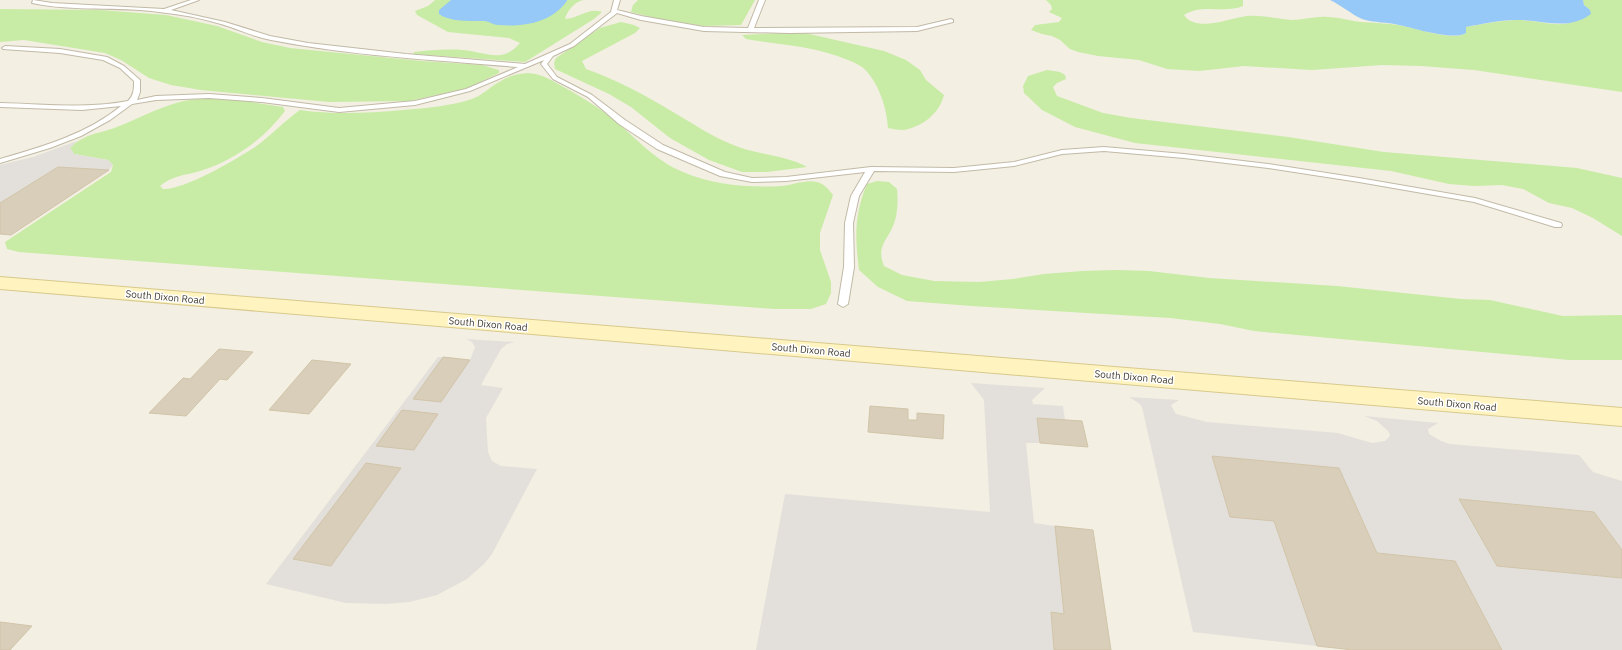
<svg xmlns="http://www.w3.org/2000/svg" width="1622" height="650" viewBox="0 0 1622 650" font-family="'IBM Plex Sans',sans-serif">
<rect width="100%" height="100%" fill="#f3efe2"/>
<g fill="#c8eca5">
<path d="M435 0H584C575 1 567 11 565 19 578 19 589 7 602 12L594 19 525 62 414 54V52C430 50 447 49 463 50 486 52 502 64 520 43L509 38 448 32 417 15 415 11 428 6Z"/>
<polygon points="638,0 755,0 741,25 704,26 659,19 631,12 633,5"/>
<path d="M1046 0H1243V6C1224 14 1202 3 1184 15 1196 33 1230 18 1247 16 1262 15 1277 19 1292 20 1304 20 1316 16 1328 17 1339 17 1350 21 1361 22 1373 23 1386 23 1398 25 1412 27 1454 42 1466 33V27C1482 24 1498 21 1515 20 1541 19 1570 35 1590 10L1584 5 1583 0H1622V92L1474 70 1421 66 1382 65 1312 70 1244 66 1199 71 1167 69 1139 60 1098 56 1078 52 1070 49 1060 40 1052 36 1042 34 1031 30 1035 25 1059 22 1062 18 1049 12 1052 9 1051 5Z"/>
<polygon points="0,9 100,10 166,15 217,26 262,42 290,48 422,61 482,65 499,70 499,73 468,88 410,101 329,102 201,90 171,85 149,78 121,60 105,53 24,40 0,42"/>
<path d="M621 22 634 25 640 28 635 33 582 61 586 69C617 80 645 95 673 112 692 123 711 136 731 144 755 155 784 154 807 167L767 172H742L709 160 670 138 631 107 609 94 555 69 554 63 556 58 600 28Z"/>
<path d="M785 33H805L884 51 906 60 920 70 926 80 944 95C939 114 923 126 904 130 899 130 893 129 888 128 887 108 878 80 862 67 858 64 853 62 848 60 815 46 781 45 746 39L742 35Z"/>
<polygon points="1047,70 1060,72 1065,75 1066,79 1057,83 1053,87 1057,96 1103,113 1131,118 1288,137 1384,152 1577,168 1622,178 1622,236 1593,218 1572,208 1549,203 1523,189 1502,185 1475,186 1449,184 1391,171 1135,143 1075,127 1042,110 1024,93 1023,86 1028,76"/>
<path d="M527 73C542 74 547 78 560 85 577 94 593 104 609 116 634 135 653 160 683 172 713 185 749 188 781 186 793 185 806 179 817 182 825 184 829 190 833 195L820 233V250L831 282V293L826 304 811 309H774L19 252 7 249 5 242 111 172 113 165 108 160 74 154 70 148C85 133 99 134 117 127 137 119 156 109 176 103 207 93 251 102 283 107L285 111C264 139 233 161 200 171 186 175 171 176 160 186L163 189C184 190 233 161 252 149 269 138 283 122 300 110 334 115 369 113 403 110 427 108 450 106 472 99 483 95 491 86 501 81 509 76 517 74 527 73Z"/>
<path d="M877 181 889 182 897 189C898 200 898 215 893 226 887 241 876 246 884 266L902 275 934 281 979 282 1013 279 1044 274 1082 271 1117 270 1149 271 1209 278 1337 286 1461 299 1490 300 1563 316 1622 315V360H1569L1254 331 1220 324 1170 318 972 306 907 301 878 287 859 270C855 237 854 215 867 184Z"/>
</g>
<g fill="#e3e0db">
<polygon points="77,141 70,148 74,154 108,160 113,165 109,170 58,167 0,203 0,165 33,157"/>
<polygon points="466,339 515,342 507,344 501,349 481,385 503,388 486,418 488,452 492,461 501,466 537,469 492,554 484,564 467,579 437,595 409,602 387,604 346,603 266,584 438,357 470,360 475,347 472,342"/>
<polygon points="971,383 1045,388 1032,400 1033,404 1063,406 1065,420 1037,418 1040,443 1026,443 1034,523 1055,526 1064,614 1051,613 1054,650 756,650 785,494 990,512 984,400"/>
<polygon points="1129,397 1179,400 1171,405 1174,411 1176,414 1207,422 1338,433 1372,443 1385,441 1390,436 1389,432 1377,421 1364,416 1438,423 1428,429 1429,434 1441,441 1450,444 1579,455 1593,472 1622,481 1622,550 1594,512 1460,499 1497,566 1622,578 1622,650 1502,650 1455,561 1377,553 1339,468 1213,456 1274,521 1317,646 1193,632 1142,407 1140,404"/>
</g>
<g fill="#96c9f7">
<path d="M451 0H567V1C551 23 524 27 498 25 493 25 489 21 484 21 470 21 450 22 439 14V10Z"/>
<path d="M1330 0H1583L1584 5 1590 10 1591 14C1567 32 1542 19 1515 20 1499 20 1482 24 1466 27V33C1454 41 1413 28 1399 25 1387 22 1374 23 1362 19 1351 14 1341 5 1330 0Z"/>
</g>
<g fill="#d9ceb9" stroke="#d1c4a9">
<polygon points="58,167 109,170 11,235 0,234 0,203"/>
<polygon points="219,349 253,352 227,380 220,379 186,416 149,413 183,378 190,379"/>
<polygon points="443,357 470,360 441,402 413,399"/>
<polygon points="312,360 351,364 309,414 269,410"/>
<polygon points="870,406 908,409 908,420 917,420 917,413 944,415 943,439 868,432"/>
<polygon points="402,410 438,414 414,450 376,446"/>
<polygon points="1037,418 1082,421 1088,447 1040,443"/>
<polygon points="1212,456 1339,468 1377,553 1455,561 1502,650 1353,650 1317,646 1274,521 1230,517"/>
<polygon points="366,463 401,468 331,566 293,559"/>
<polygon points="1459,499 1594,512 1622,550 1622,578 1497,566"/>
<polygon points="1055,526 1093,530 1111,650 1054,650 1051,612 1064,614"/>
<polygon points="0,622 32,626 10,650 0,650"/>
</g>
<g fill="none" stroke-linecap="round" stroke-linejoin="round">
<defs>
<path id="service" d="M33 0 52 3 164 9 191 0H199L171 10 225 22 270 36 308 43 406 54 525 64 570 44 611 12 614 0H620L617 10 641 16 704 27 748 28 759 0H765L754 28 917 27 951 19 953 20V22L917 31 789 33 704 31 641 20 617 13 574 46 553 56 547 64 557 77 592 95 625 120 663 145 725 172 752 178 786 177 871 167 954 168 1014 162 1062 150 1104 147 1184 154 1268 164 1359 178 1475 198 1561 223 1562 225 1561 227H1555L1474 202 1359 182 1268 168 1184 158 1104 151 1062 154 1014 166 954 172 874 171 859 196 853 223 854 267 848 304 843 307 838 304 844 267 845 223 851 196 865 172 786 181 752 182 720 176 657 149 619 124 588 97 553 79 541 64 544 60 470 91 415 105 339 112 262 102 209 98 156 100 132 104 110 120 81 136 50 148 0 163V159C42 147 87 134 121 106L82 110 0 107V103C43 104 86 109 128 101 134 95 134 89 134 81L120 68 103 60 60 53 3 49 2 48 5 46 60 49 107 57 124 66 140 80V92L137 100 156 96 209 94 262 98 339 108 415 101 466 89 518 67C436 60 352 56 271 40 254 37 238 29 221 24 201 18 180 14 159 12 117 6 74 12 32 3Z"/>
<polygon id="secondary" points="0,277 1622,408 1622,426 0,289"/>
</defs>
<use href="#service" stroke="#c2baa7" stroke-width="2"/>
<use href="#secondary" stroke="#d8c98c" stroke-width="2"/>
<use href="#service" fill="#fff" fill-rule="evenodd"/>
<use href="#secondary" fill="#fff4c0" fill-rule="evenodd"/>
</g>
<g text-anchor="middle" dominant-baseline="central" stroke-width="3" stroke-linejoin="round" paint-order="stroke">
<g font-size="10" fill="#453f32" stroke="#fff">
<text transform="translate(165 297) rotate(5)">South Dixon Road</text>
<text transform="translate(488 324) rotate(5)">South Dixon Road</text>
<text transform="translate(811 350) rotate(5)">South Dixon Road</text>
<text transform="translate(1134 377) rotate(5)">South Dixon Road</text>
<text transform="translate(1457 404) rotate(5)">South Dixon Road</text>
</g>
</g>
</svg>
